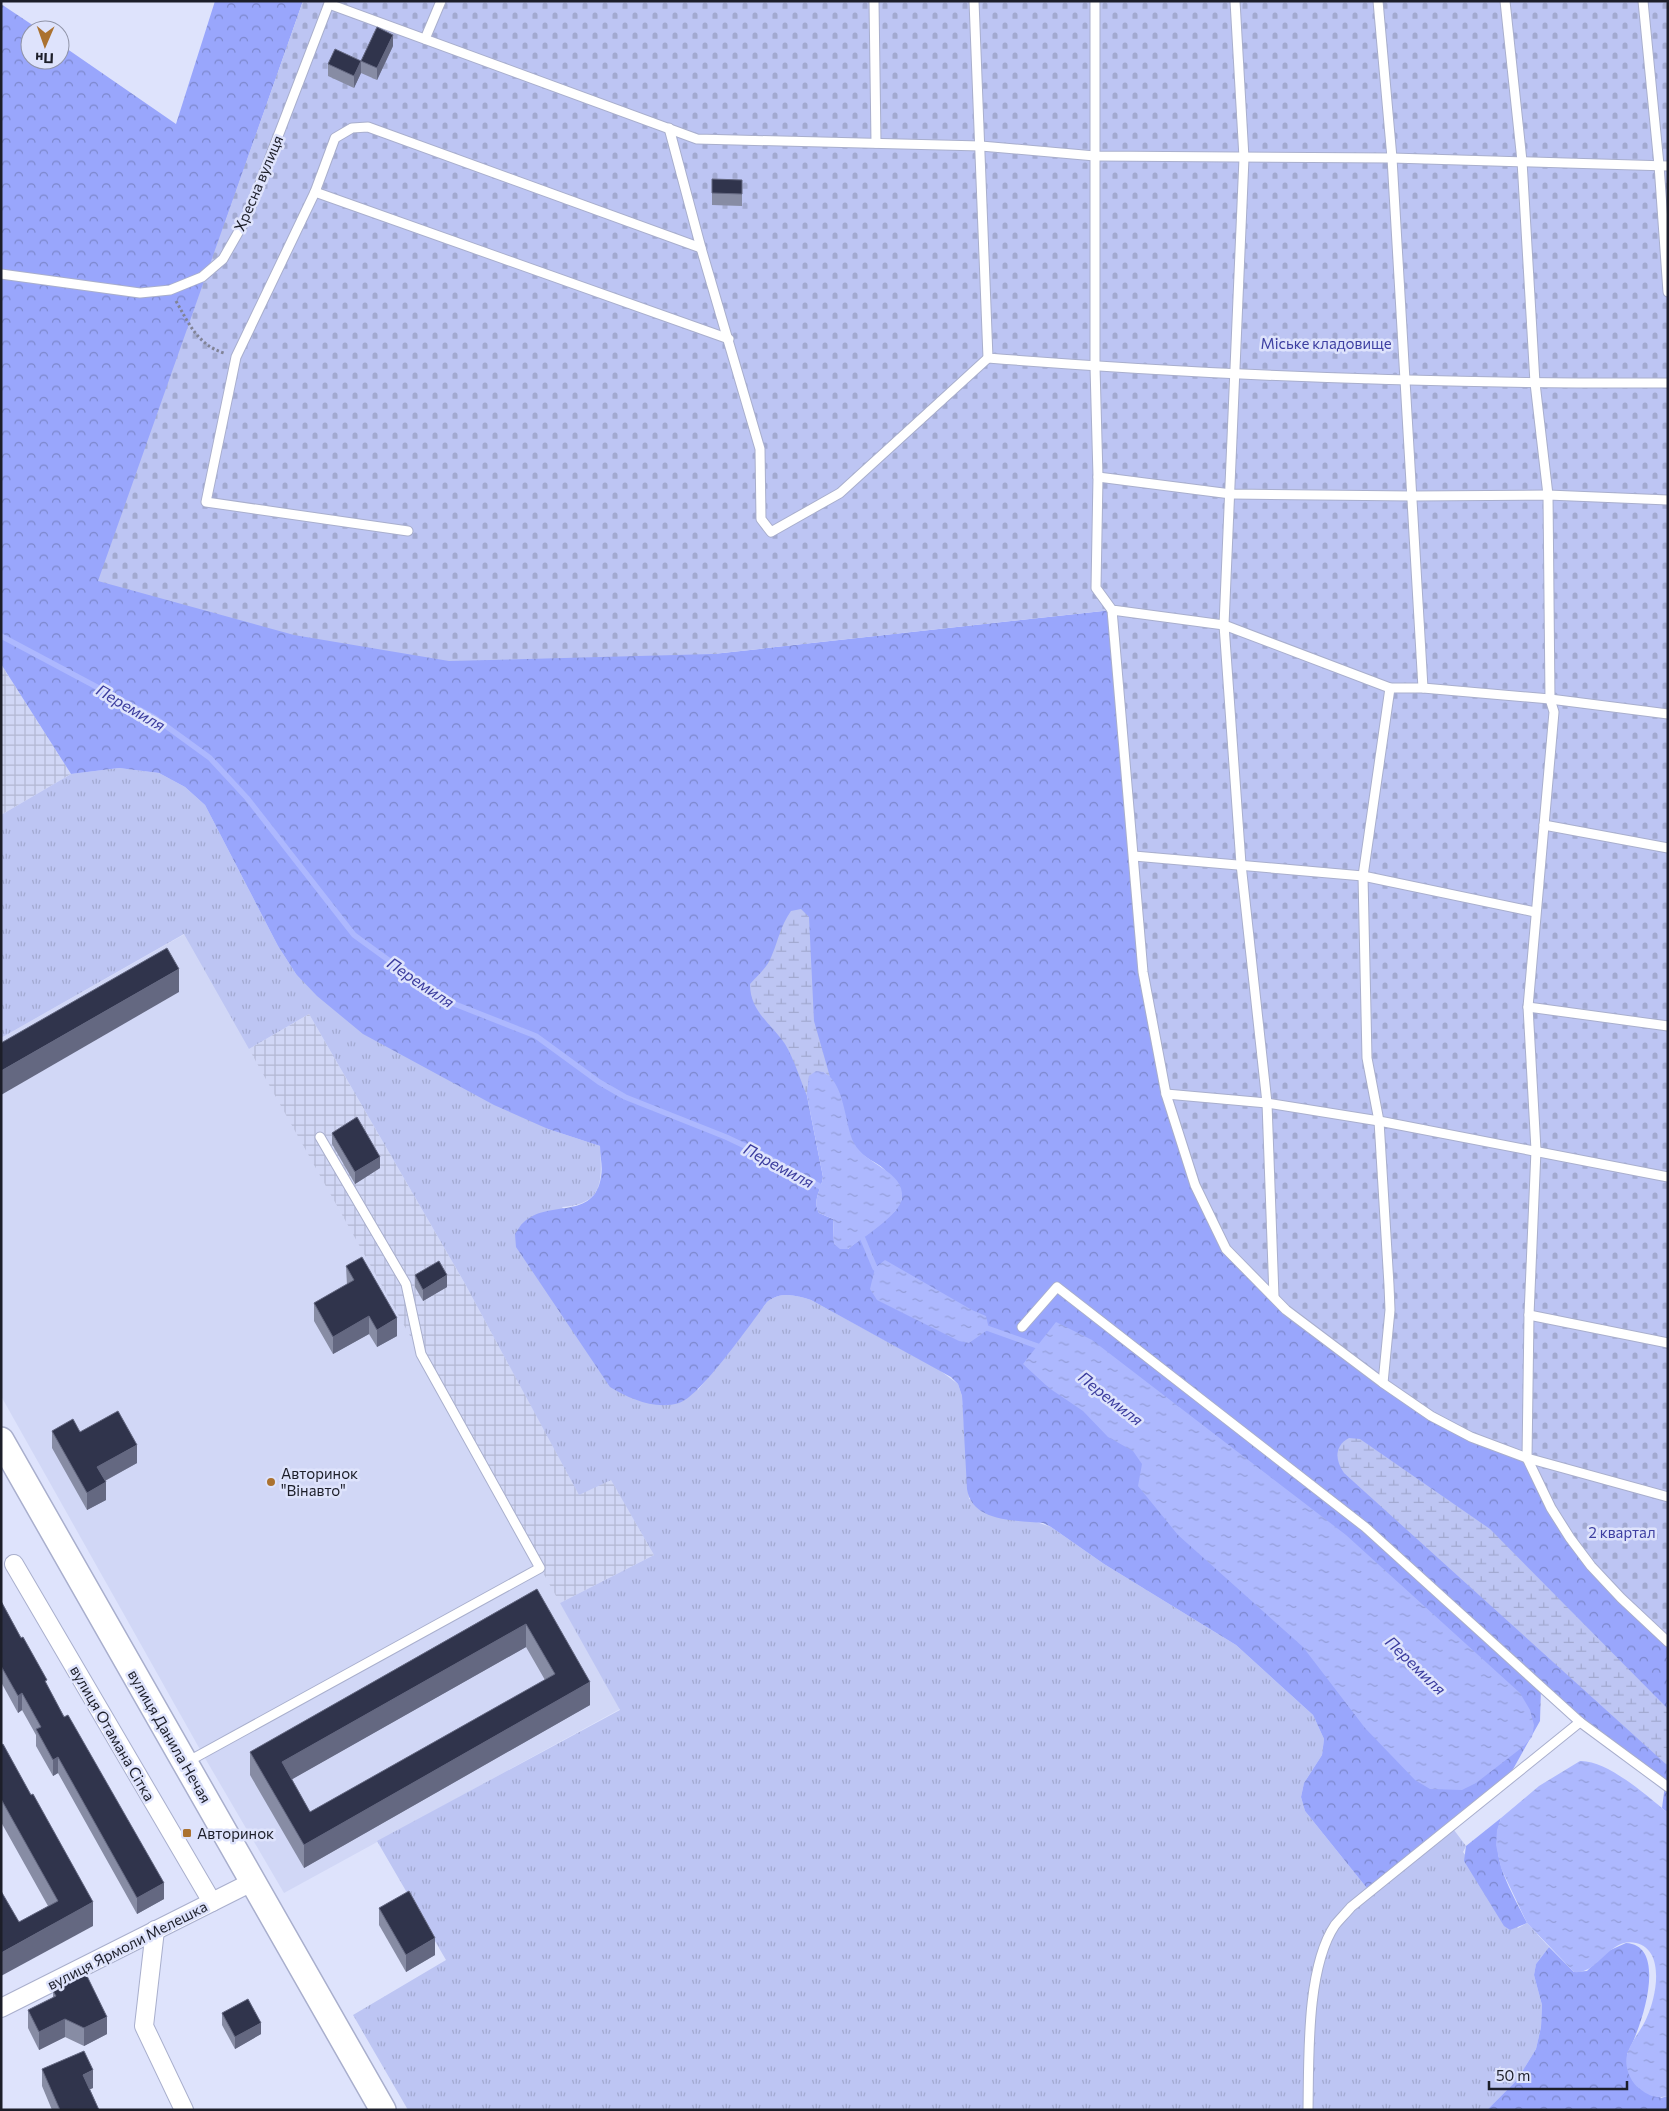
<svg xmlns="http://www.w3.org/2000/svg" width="1669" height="2111" viewBox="0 0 1669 2111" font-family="Commissioner,sans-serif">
<defs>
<pattern id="industrial-grid" width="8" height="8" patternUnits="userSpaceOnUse" patternTransform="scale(1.25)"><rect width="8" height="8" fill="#d1d7f6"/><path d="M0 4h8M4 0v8" fill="none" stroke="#b3b8d3"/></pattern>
<pattern id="grass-tufts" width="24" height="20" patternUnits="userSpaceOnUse" patternTransform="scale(1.25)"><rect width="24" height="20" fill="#bdc5f3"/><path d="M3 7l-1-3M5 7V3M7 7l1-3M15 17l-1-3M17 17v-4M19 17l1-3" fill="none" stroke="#a2a9d0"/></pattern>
<pattern id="forest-crowns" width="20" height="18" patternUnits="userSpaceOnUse" patternTransform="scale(1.25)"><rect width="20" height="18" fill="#99a6fc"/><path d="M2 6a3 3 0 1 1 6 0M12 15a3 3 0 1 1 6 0" fill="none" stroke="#7c87cc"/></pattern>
<pattern id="wetland-marsh" width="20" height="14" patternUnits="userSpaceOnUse" patternTransform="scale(1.25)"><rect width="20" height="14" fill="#bdc5f3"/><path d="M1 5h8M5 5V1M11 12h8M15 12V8" fill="none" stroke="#a2a9d0"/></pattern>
<pattern id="cemetery-stones" width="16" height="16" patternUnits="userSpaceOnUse" patternTransform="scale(1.25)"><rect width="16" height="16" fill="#bdc5f3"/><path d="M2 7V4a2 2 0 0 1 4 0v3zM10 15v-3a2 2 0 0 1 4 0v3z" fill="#a2a9d0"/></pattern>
<pattern id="water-ripples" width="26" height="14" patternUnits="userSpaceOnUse" patternTransform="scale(1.25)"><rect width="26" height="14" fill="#adb8fe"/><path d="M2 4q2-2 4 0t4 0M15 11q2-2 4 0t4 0" fill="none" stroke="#949eda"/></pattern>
</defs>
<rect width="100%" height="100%" fill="#dee3fc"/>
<polygon fill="#d1d7f6" points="185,934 620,1709 284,1893 202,1753 1,1396 1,1038"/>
<g fill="url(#industrial-grid)">
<polygon points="1,664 71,774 1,815"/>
<polygon points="309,1014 464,1282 579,1494 611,1479 654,1555 560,1603 249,1049"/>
</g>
<path fill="url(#grass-tufts)" d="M119 768 159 773 185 787 205 805 278 946 296 974 548 1129 600 1146C602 1181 604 1204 562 1207L698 1390 767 1302C781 1291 795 1295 811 1300L938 1369 958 1384 962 1396 969 1499 1051 1527 1104 1564 1236 1645 1313 1715 1324 1739 1322 1755 1304 1783 1301 1797 1305 1811 1370 1892 1451 1826 1466 1846 1463 1852 1518 1928 1527 1923 1549 1947 1536 1964 1534 1975 1542 2005 1541 2027 1536 2049 1517 2080 1487 2110H408L353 2015 446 1960 377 1841 620 1710 560 1603 654 1555 611 1480 579 1495 464 1282 309 1014 249 1049 184 934 1 1038V815L71 774Z"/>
<g fill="url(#forest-crowns)" fill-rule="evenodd">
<path d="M215 1H303L224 226 713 654 1112 610 1527 1458 1668 1642V1813L1662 1808 1665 1785 1541 1688 1540 1721 1507 1780 1370 1892 1305 1811 1301 1797 1304 1783 1322 1755 1324 1739 1313 1715 1236 1645 1104 1564 1051 1527 1043 1523C1017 1520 972 1523 967 1489L962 1396 958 1384 951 1377 811 1300C795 1295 781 1291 767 1302 752 1322 699 1398 679 1403 655 1410 630 1399 610 1387L516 1247 515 1234C518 1230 520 1225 524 1222 549 1199 594 1221 601 1177 603 1167 600 1156 600 1146L548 1129 494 1105 363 1034 317 996 296 974 278 946 205 805 185 787 159 773 119 768 71 774 1 664V4L40 30H30V60H60V44L176 124ZM824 1072C849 1092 840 1124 856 1148 864 1159 876 1161 884 1169 891 1176 897 1190 902 1199L895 1211 848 1249 834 1244 833 1219 819 1213C812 1200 821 1191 823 1177L807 1096Z"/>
<path d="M1501 1818C1488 1856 1511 1890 1527 1923L1510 1930 1504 1926 1464 1861 1466 1846Z"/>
<path d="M1626 1943C1669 1945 1642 2027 1627 2054L1661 2098 1668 2096V2110H1487L1517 2080 1536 2049 1541 2027 1542 2005 1534 1975 1536 1964 1549 1947 1574 1972 1587 1971 1606 1952Z"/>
</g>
<g fill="url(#wetland-marsh)">
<path d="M801 909 809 917 814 1021 830 1077 824 1072 809 1076 807 1096C800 1079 794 1059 785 1044 771 1023 750 1012 750 984 758 975 768 967 772 955 779 938 780 927 791 911Z"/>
<path d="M1349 1438 1360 1439 1490 1529 1668 1709V1766L1344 1473C1335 1460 1334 1446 1349 1438Z"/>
</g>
<polygon fill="url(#cemetery-stones)" points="303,1 1668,1 1668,1642 1570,1538 1527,1458 1431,1416 1286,1310 1226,1249 1195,1185 1166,1094 1143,972 1112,610 713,654 449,661 294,635 98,581"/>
<g fill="url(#water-ripples)">
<path d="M816 1071C845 1072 844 1124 854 1143 865 1165 905 1171 902 1198 901 1214 861 1239 848 1249H840L834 1244 833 1219 819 1213C812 1200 821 1191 823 1177L807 1096 809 1076Z"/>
<polygon points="885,1260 972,1310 986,1316 989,1329 969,1343 959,1341 877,1300 870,1289 875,1268"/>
<polygon points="1056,1322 1092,1340 1346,1535 1520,1693 1530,1710 1534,1725 1532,1737 1524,1746 1476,1783 1462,1790 1430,1789 1415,1780 1365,1728 1303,1647 1178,1535 1138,1486 1142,1464 1133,1451 1108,1437 1083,1411 1049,1388 1023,1364"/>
<path d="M1580 1761C1607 1760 1646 1795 1668 1813V2096C1656 2099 1649 2096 1640 2089 1630 2082 1624 2066 1627 2055 1630 2042 1642 2030 1647 2017 1656 1998 1666 1950 1636 1943 1608 1937 1599 1975 1574 1972L1527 1923 1501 1868 1496 1845 1497 1830 1501 1818 1539 1786Z"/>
</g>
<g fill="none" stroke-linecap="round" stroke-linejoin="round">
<g stroke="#adb8fe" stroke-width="5.5">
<polyline points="1,636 155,718 210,758 247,798 354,935 442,999 536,1036 599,1082 625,1097 726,1137 762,1154 828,1191"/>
<polyline points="860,1232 875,1268 881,1272"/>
<polyline points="984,1327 1043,1348"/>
</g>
<defs>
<g id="lane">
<polyline points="874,1 876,143"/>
<path d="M974 1 988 358C1215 376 1441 384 1668 383"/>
<polyline points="1095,1 1095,367 1098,477 1096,588 1112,610 1224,625 1390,688 1423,688 1550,699 1668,714"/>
<polyline points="1235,1 1244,158 1224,625 1241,864 1267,1103 1274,1297"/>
<polyline points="1378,1 1392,158 1423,688"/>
<polyline points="1505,1 1522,161 1535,383 1548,495 1550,699 1554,712 1528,1007 1536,1150 1529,1315 1527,1458 1551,1508 1570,1538 1591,1566 1621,1598 1668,1642"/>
<polyline points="1643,1 1659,165 1668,292"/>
<polyline points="329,4 697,139 981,146 1095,156 1392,158 1668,166"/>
<polyline points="425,39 441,1"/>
<polyline points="669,128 701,248 760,449 761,519 771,532 840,493 988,358"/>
<polyline points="315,192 729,339"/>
<polyline points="1,274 140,293 170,290 202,277 223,259 247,217 330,1"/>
<polyline points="1098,477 1231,494 1412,496 1548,495 1668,500"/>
<polyline points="408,531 206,502 236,357 315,192 335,138 352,128 368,127 701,248"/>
<polyline points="1112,610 1143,972 1166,1094 1195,1185 1226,1249 1286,1310 1383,1383 1431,1416 1471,1437 1527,1458 1668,1497"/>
<polyline points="1544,825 1668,848"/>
<polyline points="1134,856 1363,876 1535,912"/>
<polyline points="1528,1007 1668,1026"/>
<polyline points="1166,1094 1267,1103 1379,1121 1668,1177"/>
<polyline points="1529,1315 1668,1343"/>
<polyline points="1022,1327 1057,1287 1365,1527 1580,1722 1668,1787"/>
<polyline points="1383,1383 1390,1310 1389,1285 1379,1121 1367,1058 1363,876 1390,688"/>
<polyline points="187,1762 540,1568 421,1354 406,1284 320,1137"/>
<path d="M1308 2110C1309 2058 1306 1968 1335 1925 1340 1919 1346 1913 1351 1907L1580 1722"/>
</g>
<g id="street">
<polyline points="14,1564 212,1902"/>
<polyline points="155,1930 144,2026 184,2110"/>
<polyline points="1,2008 252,1882"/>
</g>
<polyline id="secondary" points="1,1440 383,2110"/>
</defs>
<use href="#lane" stroke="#a9afcd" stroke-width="11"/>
<use href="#street" stroke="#a9afcd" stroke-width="20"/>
<use href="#secondary" stroke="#a9afcd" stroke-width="28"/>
<path stroke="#808396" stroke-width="3" stroke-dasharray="2.5 2.5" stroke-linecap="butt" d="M176 301C189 324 198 345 224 353"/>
<use href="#lane" stroke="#fff" stroke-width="9"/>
<use href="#street" stroke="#fff" stroke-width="18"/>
<use href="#secondary" stroke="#fff" stroke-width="25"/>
</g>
<g fill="#878ca4" fill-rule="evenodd">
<polygon points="393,46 377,80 361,73 354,88 328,76 328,64 361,61"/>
<polygon points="712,179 742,180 742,206 712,205"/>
<polygon points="332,1133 380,1168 355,1184 332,1144"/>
<polygon points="346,1266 397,1336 377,1347 369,1334 333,1354 314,1321 314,1303 347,1285"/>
<polygon points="415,1275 447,1287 423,1301 415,1287"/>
<polygon points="52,1431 80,1432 137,1463 105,1481 106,1500 87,1510 52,1448"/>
<path d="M537 1589 590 1705 304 1868 250 1775V1752ZM526 1647 545 1680 310 1812 292 1779Z"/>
<polygon points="1,1601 164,1899 137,1914 58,1773 53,1776 36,1746 36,1735 22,1710 18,1713 1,1682"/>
<polygon points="1,1745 93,1926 19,1922 48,1906 1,1822"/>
<polygon points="379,1908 435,1955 406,1972 379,1925"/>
<polygon points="53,1991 107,2034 84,2046 65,2037 39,2050 28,2028 28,2010 53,1998"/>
<polygon points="222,2013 261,2034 235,2049 222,2025"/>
<polygon points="42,2069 93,2088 90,2089 99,2110 52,2110 42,2086"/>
</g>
<g fill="#646881">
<polygon points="393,35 393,46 377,80 377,68"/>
<polygon points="361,61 361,73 354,88 354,76"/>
<polygon points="179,969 179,992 1,1095 1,1071"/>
<polygon points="380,1157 380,1168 355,1184 355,1172"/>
<polygon points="447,1275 447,1287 423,1301 423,1290"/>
<polygon points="369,1316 369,1334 333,1354 333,1337"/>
<polygon points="397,1318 397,1336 377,1347 377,1330"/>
<polygon points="137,1445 137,1463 97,1485 97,1467"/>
<polygon points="106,1482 106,1500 87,1510 87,1493"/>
<polygon points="526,1624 526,1647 282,1785 282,1762"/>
<polygon points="590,1682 590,1705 304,1868 304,1845"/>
<polygon points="22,1693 22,1710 18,1713 18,1696"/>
<polygon points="58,1757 58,1773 53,1776 53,1760"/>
<polygon points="164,1883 164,1899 137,1914 137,1898"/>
<polygon points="93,1902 93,1926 1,1976 1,1953"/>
<polygon points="435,1938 435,1955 406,1972 406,1955"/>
<polygon points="107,2017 107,2034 84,2046 84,2028"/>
<polygon points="65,2019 65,2037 39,2050 39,2032"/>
<polygon points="261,2023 261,2034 235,2049 235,2037"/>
<polygon points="93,2070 93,2088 83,2092 83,2075"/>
</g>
<g fill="#30344c" stroke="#646881" fill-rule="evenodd">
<polygon points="377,27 393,35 377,68 361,61"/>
<polygon points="335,49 361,61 354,76 328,64"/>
<polygon points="712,179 742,180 742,194 712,193"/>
<polygon points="167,948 179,969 1,1071 1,1043"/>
<polygon points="357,1117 380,1157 355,1172 332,1133"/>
<polygon points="362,1257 397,1318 377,1330 369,1316 333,1337 314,1303 354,1280 346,1266"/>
<polygon points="439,1261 447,1275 423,1290 415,1275"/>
<polygon points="118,1411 137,1445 97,1467 106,1482 87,1493 52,1431 73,1419 80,1432"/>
<path d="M537 1589 590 1682 304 1845 250 1752ZM526 1624 555 1674 310 1812 282 1762Z"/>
<polygon points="1,1601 21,1638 23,1637 47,1680 45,1681 64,1717 68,1715 164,1883 137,1898 58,1757 53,1760 36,1729 41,1727 22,1693 18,1696 1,1666"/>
<polygon points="3,1744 31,1795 33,1794 93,1902 1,1953 1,1891 19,1922 58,1901 1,1799 1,1745"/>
<polygon points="409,1891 435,1938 406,1955 379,1908"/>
<polygon points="86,1974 107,2017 84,2028 65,2019 39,2032 28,2010 56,1996 53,1991"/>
<polygon points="248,1999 261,2023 235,2037 222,2013"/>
<polygon points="84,2051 93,2070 83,2075 99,2110 60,2110 42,2069"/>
</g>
<g fill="#ab7230" stroke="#dee3fc" stroke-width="2">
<circle cx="271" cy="1482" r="5"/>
<rect x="182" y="1828" width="10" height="10" rx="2.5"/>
</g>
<g text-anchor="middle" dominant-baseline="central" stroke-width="5" stroke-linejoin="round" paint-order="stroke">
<g font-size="15" fill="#1c1e29" stroke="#dee3fc">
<text transform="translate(258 183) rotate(-67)">Хресна вулиця</text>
<text transform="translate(113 1733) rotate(60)">вулиця Отамана Сітка</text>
<text transform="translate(170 1736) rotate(60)">вулиця Данила Нечая</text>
<text transform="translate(127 1945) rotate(-27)">вулиця Ярмоли Мелешка</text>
</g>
<g font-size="15" fill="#3d3fa1" stroke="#dee3fc">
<text x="1326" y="343">Міське кладовище</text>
<text x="1622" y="1532">2 квартал</text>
</g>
<g font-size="15" fill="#1c1e29" stroke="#dee3fc" text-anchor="start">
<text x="281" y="1473">Авторинок<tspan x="281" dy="17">"Вінавто"</tspan></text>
<text x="197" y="1833">Авторинок</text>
</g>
<g font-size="16" font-style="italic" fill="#3b3c9e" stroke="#dee3fc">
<text transform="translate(131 707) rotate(30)">Перемиля</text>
<text transform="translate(421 982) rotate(34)">Перемиля</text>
<text transform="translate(779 1165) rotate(28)">Перемиля</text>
<text transform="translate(1111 1398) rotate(38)">Перемиля</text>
<text transform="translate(1416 1665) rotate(44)">Перемиля</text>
</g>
</g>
<rect width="1669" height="2111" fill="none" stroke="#1c1e29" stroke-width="5"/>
<g transform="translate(45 45) rotate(182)"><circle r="24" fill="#dee3fc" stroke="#9094a8"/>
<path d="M0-4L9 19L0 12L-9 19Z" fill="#ab7230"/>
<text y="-8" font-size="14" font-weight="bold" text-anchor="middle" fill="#1c1e29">Пн</text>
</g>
<path d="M1489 2081v8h138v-8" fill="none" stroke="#1c1e29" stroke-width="2.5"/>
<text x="1496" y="2081" font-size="15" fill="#1c1e29" stroke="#dee3fc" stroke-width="4" paint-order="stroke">50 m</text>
</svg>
